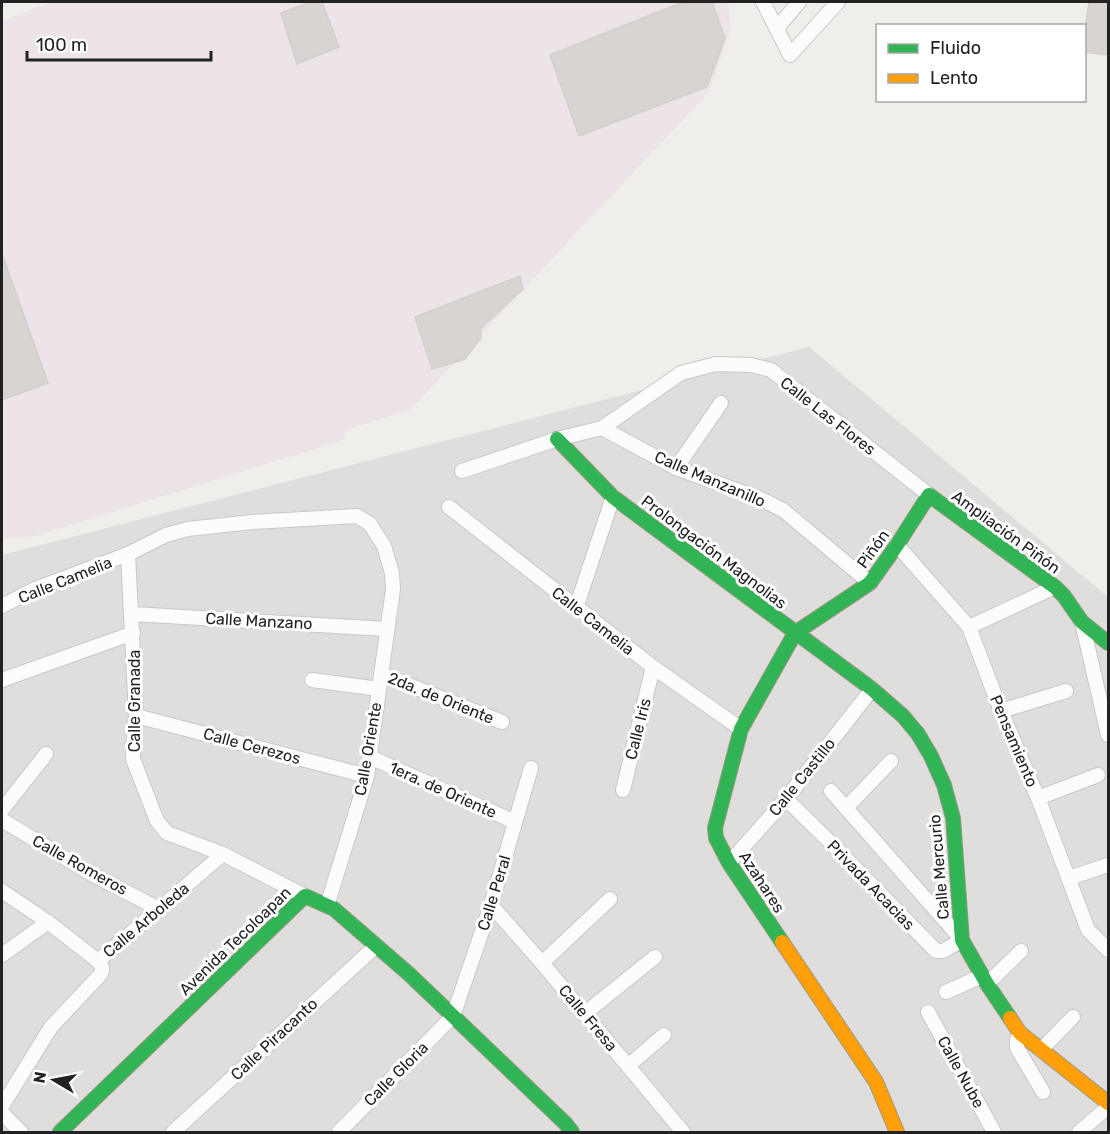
<svg xmlns="http://www.w3.org/2000/svg" width="1110" height="1134" viewBox="0 0 1110 1134" font-family="Rubik,sans-serif">
<rect width="100%" height="100%" fill="#f0eeeb"/>
<polygon fill="#dfdedc" points="809,347 1108,597 1108,1132 2,1132 2,555"/>
<polygon fill="#ede4e9" points="51,2 728,2 731,28 709,92 410,410 345,430 344,440 32,537 2,539 2,21"/>
<g fill="#d7d4d2" stroke="#d3d0cc" stroke-width="1.5">
<polygon points="311,2 322,2 339,47 297,64 281,13"/>
<polygon points="683,2 712,2 725,38 707,87 579,136 550,55"/>
<polygon points="1089,2 1108,2 1108,55 1084,52 1084,35"/>
<polygon points="2,254 48,383 2,400"/>
<polygon points="520,276 523,289 480,329 481,338 465,359 432,369 415,317"/>
</g>
<g fill="none" stroke-linecap="round" stroke-linejoin="round">
<defs>
<g id="street">
<polyline points="763,2 790,55 838,2"/>
<polyline points="777,28 799,2"/>
<polyline points="602,428 676,468 761,499 783,510 870,583"/>
<polyline points="676,468 721,403"/>
<polyline points="462,471 557,439 602,428 681,373 716,364 751,365 771,370 929,495"/>
<polyline points="449,507 653,667 741,729"/>
<polyline points="897,545 969,627 1001,711 1038,798 1088,930 1108,950"/>
<polyline points="128,554 136,716 133,750 133,759 157,821 167,833 223,854 305,896"/>
<polyline points="2,606 35,589 128,554 166,535 188,529 252,522 357,516 370,524 384,546 392,573 393,589 367,776 327,906"/>
<polyline points="576,608 613,497"/>
<polyline points="132,614 387,629"/>
<polyline points="1082,622 1108,735"/>
<polyline points="969,627 1055,587"/>
<polyline points="381,674 502,722"/>
<polyline points="2,680 133,633"/>
<polyline points="312,680 379,689"/>
<polyline points="1001,711 1066,691"/>
<polyline points="136,716 367,776"/>
<polyline points="370,757 515,822"/>
<polyline points="623,790 653,667"/>
<polyline points="1038,798 1098,775"/>
<polyline points="786,799 831,843 936,951 943,951 962,940 831,791"/>
<polyline points="846,808 891,761"/>
<polyline points="2,810 46,754"/>
<polyline points="2,820 88,872 159,909"/>
<polyline points="729,863 786,799 872,689"/>
<polyline points="1069,878 1108,865"/>
<polyline points="2,891 48,922 98,961"/>
<polyline points="491,905 542,963 683,1132"/>
<polyline points="2,955 48,922"/>
<polyline points="542,963 610,899"/>
<polyline points="987,984 1021,951"/>
<polyline points="946,992 982,976"/>
<polyline points="928,1012 994,1132"/>
<polyline points="584,1014 655,957"/>
<polyline points="1020,1033 1017,1040 1017,1048 1043,1092"/>
<polyline points="1041,1050 1073,1017"/>
<polyline points="628,1066 664,1035"/>
<path d="M2 1106 51 1027 100 975C104 969 102 966 98 961L223 854"/>
<polyline points="2,1113 21,1132"/>
<polyline points="173,1132 376,946"/>
<polyline points="339,1132 453,1016 491,905 531,768"/>
<polyline points="1079,1132 1108,1107"/>
</g>
<g id="fast">
<polyline points="557,439 613,497 872,689 903,716 918,734 931,756 944,785 953,818 962,940 987,984 1010,1018"/>
<polyline points="782,942 729,863 716,838 715,828 741,729 795,633 870,583 897,545 929,495 1055,587 1064,596 1082,622 1108,643"/>
<polyline points="60,1132 305,896 334,909 409,974 565,1123 572,1132"/>
</g>
<g id="slow">
<polyline points="782,942 876,1082 897,1132"/>
<polyline points="1010,1018 1020,1033 1108,1103"/>
</g>
</defs>
<use href="#street" stroke="#c9c8c7" stroke-width="16"/>
<use href="#fast" stroke="#999a82" stroke-width="16"/>
<use href="#slow" stroke="#999a82" stroke-width="16"/>
<use href="#street" stroke="#fdfcfc" stroke-width="14"/>
<use href="#fast" stroke="#30b455" stroke-width="14"/>
<use href="#slow" stroke="#ff9f0a" stroke-width="14"/>
</g>
<g text-anchor="middle" dominant-baseline="central" stroke-width="6" stroke-linejoin="round" paint-order="stroke">
<g font-size="16" fill="#222" stroke="#fff">
<text transform="translate(828 416) rotate(38)">Calle Las Flores</text>
<text transform="translate(710 479) rotate(23)">Calle Manzanillo</text>
<text transform="translate(1006 532) rotate(36)">Ampliación Piñón</text>
<text transform="translate(873 549) rotate(-54)">Piñón</text>
<text transform="translate(714 552) rotate(37)">Prolongación Magnolias</text>
<text transform="translate(65 580) rotate(-22)">Calle Camelia</text>
<text transform="translate(259 621) rotate(3)">Calle Manzano</text>
<text transform="translate(593 621) rotate(38)">Calle Camelia</text>
<text transform="translate(441 698) rotate(22)">2da. de Oriente</text>
<text transform="translate(134 701) rotate(-90)">Calle Granada</text>
<text transform="translate(638 729) rotate(-76)">Calle Iris</text>
<text transform="translate(1014 741) rotate(67)">Pensamiento</text>
<text transform="translate(252 746) rotate(15)">Calle Cerezos</text>
<text transform="translate(368 749) rotate(-80)">Calle Oriente</text>
<text transform="translate(802 777) rotate(-51)">Calle Castillo</text>
<text transform="translate(443 790) rotate(24)">1era. de Oriente</text>
<text transform="translate(80 865) rotate(29)">Calle Romeros</text>
<text transform="translate(939 867) rotate(-95)">Calle Mercurio</text>
<text transform="translate(762 882) rotate(57)">Azahares</text>
<text transform="translate(871 885) rotate(46)">Privada Acacias</text>
<text transform="translate(494 893) rotate(-73)">Calle Peral</text>
<text transform="translate(146 920) rotate(-40)">Calle Arboleda</text>
<text transform="translate(235 941) rotate(-44)">Avenida Tecoloapan</text>
<text transform="translate(588 1018) rotate(50)">Calle Fresa</text>
<text transform="translate(274 1039) rotate(-43)">Calle Piracanto</text>
<text transform="translate(961 1072) rotate(61)">Calle Nube</text>
<text transform="translate(396 1074) rotate(-45)">Calle Gloria</text>
</g>
</g>
<rect width="1110" height="1134" fill="none" stroke="#222222" stroke-width="6"/>
<rect x="876" y="24" width="210" height="78" fill="#ffffff" stroke="#a7a7a7" stroke-width="1.5"/>
<rect x="888" y="44" width="30" height="9" fill="#30b455" stroke="#a7a7a7" stroke-width="1.5"/>
<text x="930" y="54" font-size="18" fill="#222222">Fluido</text>
<rect x="888" y="74" width="30" height="9" fill="#ff9f0a" stroke="#a7a7a7" stroke-width="1.5"/>
<text x="930" y="84" font-size="18" fill="#222222">Lento</text>
<g transform="translate(54 1080) rotate(280)" stroke="#ffffff" stroke-width="4.5" paint-order="stroke">
<path d="M0-4.5L10 22L0 15L-10 22Z" fill="#222222"/>
<text y="-9" font-size="16" font-weight="bold" text-anchor="middle" fill="#222222">N</text>
</g>
<path d="M27 51v9h184v-9" fill="none" stroke="#222222" stroke-width="3"/>
<text x="36" y="51" font-size="18" fill="#222222" stroke="#ffffff" stroke-width="4.5" paint-order="stroke">100 m</text>
</svg>
